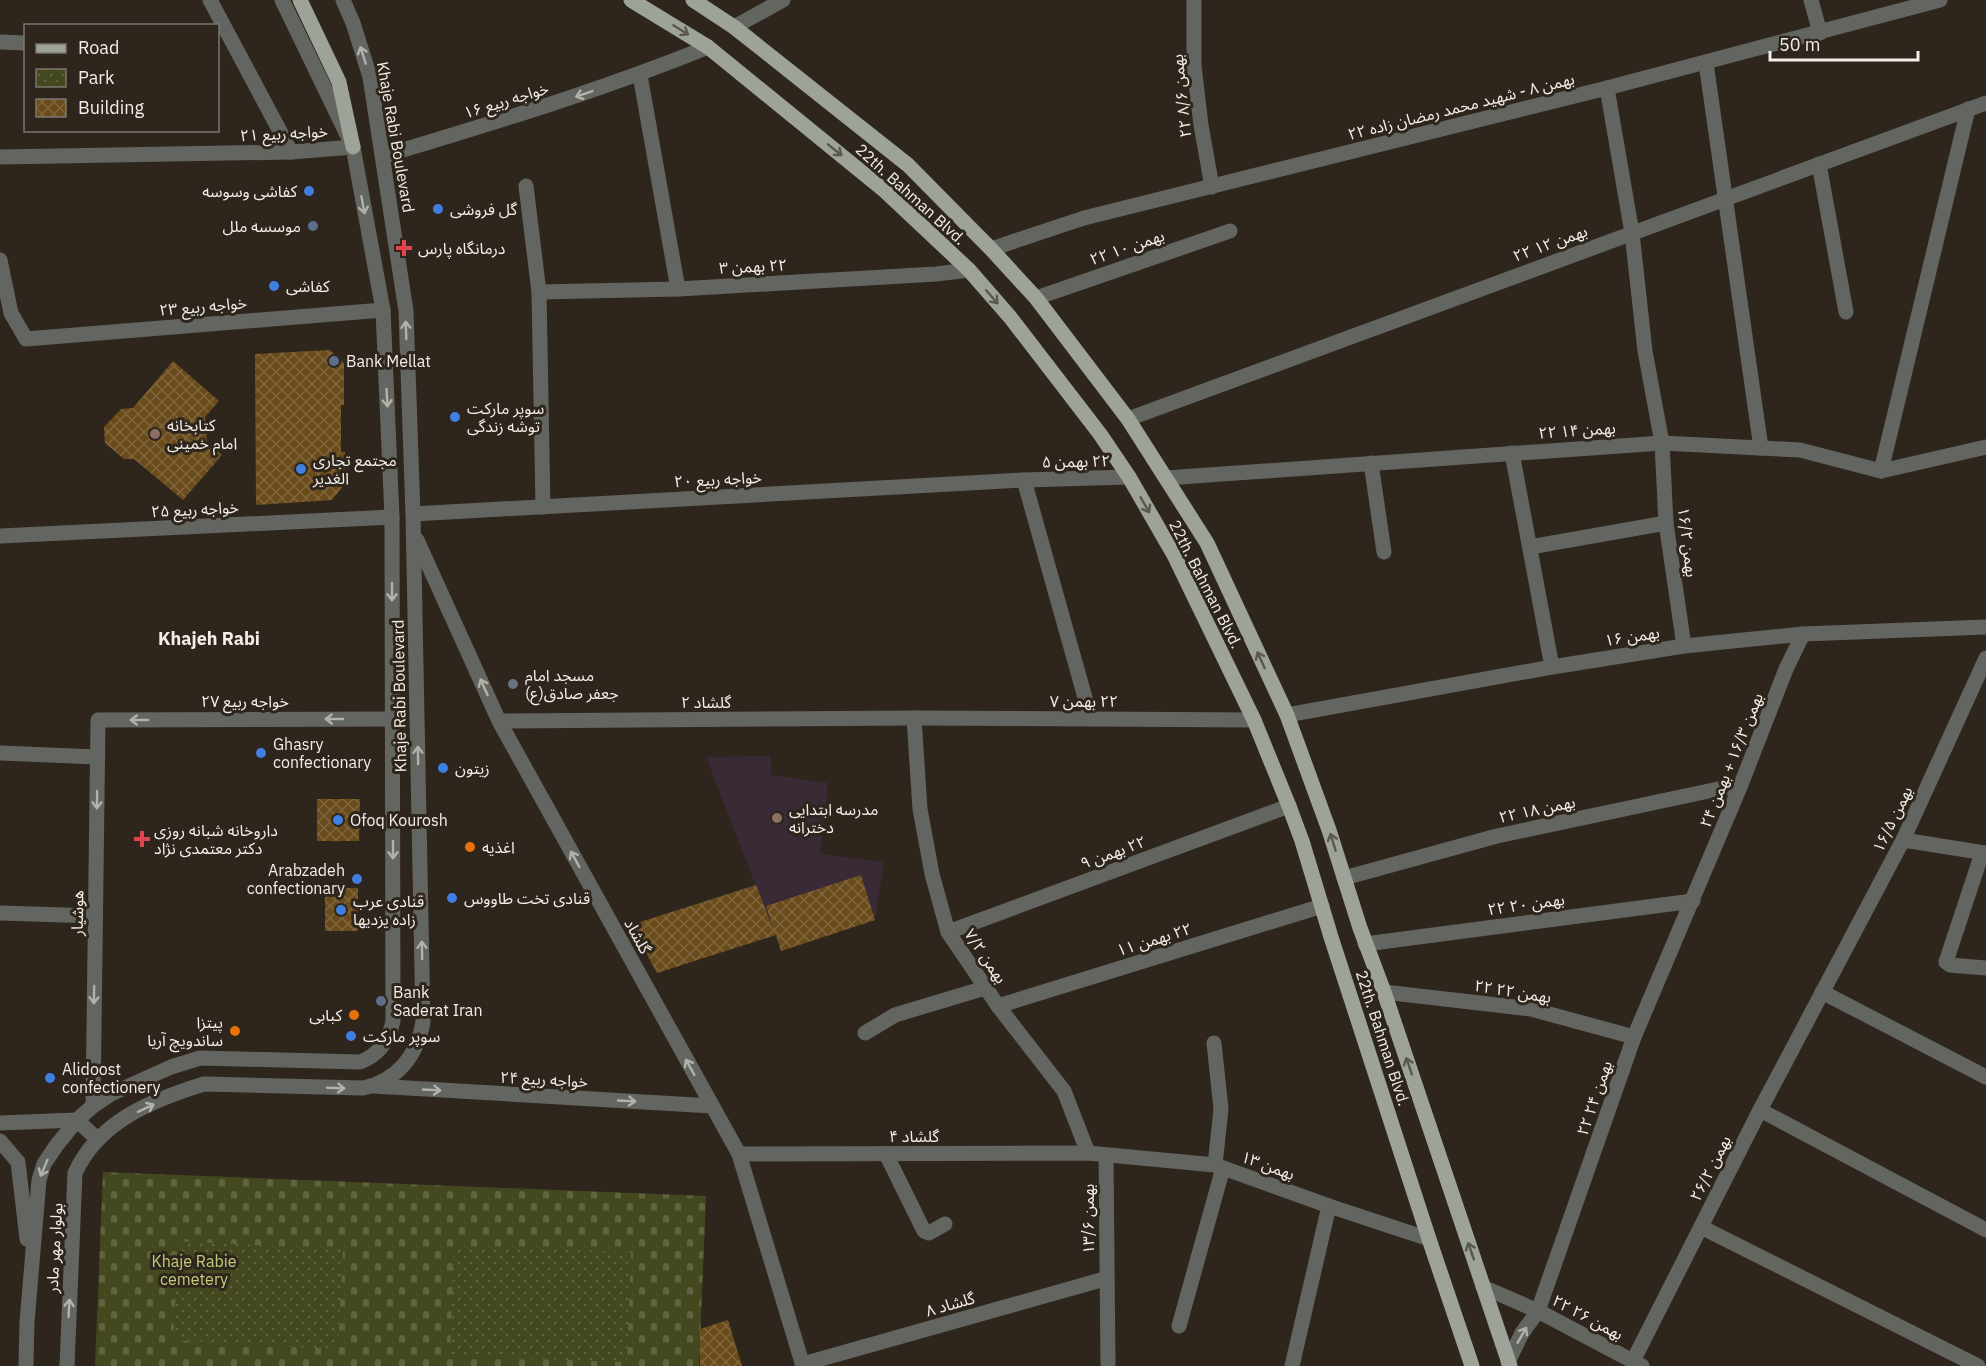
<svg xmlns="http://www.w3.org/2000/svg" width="1986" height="1366" viewBox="0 0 1986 1366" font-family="'IBM Plex Sans','Noto Sans Arabic',sans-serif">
<defs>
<pattern id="cemetery-stones" width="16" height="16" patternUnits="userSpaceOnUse" patternTransform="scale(1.5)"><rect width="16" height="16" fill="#43481f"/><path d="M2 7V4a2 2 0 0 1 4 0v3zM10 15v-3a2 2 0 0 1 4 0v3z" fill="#5f6340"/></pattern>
<pattern id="park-dots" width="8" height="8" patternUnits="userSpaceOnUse" patternTransform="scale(1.5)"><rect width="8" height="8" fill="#43481f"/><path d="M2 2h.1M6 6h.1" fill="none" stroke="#5f6340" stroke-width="1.8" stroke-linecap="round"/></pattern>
<pattern id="building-cross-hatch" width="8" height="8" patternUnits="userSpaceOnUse" patternTransform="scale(1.5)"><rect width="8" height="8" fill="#6a4c1c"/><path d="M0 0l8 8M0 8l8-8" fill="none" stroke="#80663d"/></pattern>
</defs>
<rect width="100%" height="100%" fill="#2e261d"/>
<polygon fill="#392a35" points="771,756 771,775 828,783 820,854 884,862 875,920 781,951 706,757"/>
<polygon fill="url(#cemetery-stones)" points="103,1172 706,1196 699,1366 95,1366"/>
<g fill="url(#park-dots)">
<polygon points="179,1241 343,1250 338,1349 173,1340"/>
<polygon points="454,1246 631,1252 627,1362 450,1356"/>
</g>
<g fill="url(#building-cross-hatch)">
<polygon points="330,350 344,363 344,405 341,405 341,452 345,452 345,484 332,500 256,505 255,354"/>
<polygon points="173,361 219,401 205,417 207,442 222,455 183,500 134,459 124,459 105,443 104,427 121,409 133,408"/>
<polygon points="317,799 360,799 359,841 317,841"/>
<polygon points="861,875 875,920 781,951 776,935 657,973 631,925 756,885 774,931 766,906"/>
<rect x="325" y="888" width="33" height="43"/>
<polygon points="728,1320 742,1366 700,1366 700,1329"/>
</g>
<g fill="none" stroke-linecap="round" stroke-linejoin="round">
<g stroke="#636660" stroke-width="15">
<polyline points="210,0 291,152"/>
<polyline points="1194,0 1194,66 1201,125 1212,187"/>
<polyline points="1811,0 1820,33"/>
<polyline points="734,27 783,0"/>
<polyline points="0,42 26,43"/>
<polyline points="1706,63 1761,448"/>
<polyline points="640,75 678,289"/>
<polyline points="1607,88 1632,233 1645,351 1662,443 1666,523 1684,646"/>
<path d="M383 156C493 123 602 90 708 47"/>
<polyline points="0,157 291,152 353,147"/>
<polyline points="1819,164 1846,312"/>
<polyline points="526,186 539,292 543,507"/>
<polyline points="991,249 1084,218 1607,88 1940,0"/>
<polyline points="0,260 11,313 26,339 383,310"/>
<polyline points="539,292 678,289 936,274 969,270"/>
<polyline points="1036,298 1230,231"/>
<polyline points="1128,419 1986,103"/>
<polyline points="1512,453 1552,667"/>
<polyline points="1371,463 1384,552"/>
<polyline points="1881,471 1968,109"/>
<polyline points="1166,478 1662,443 1800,450 1881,471 1986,447"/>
<polyline points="1024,480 1091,719"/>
<polyline points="413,514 1024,480 1129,477"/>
<polyline points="1530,547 1666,523"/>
<polyline points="914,718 920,809 932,874 948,932 998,1006 1064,1091 1088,1153"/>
<polyline points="499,721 914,718 1254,720"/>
<polyline points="0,753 98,757"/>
<polyline points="1903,840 1986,853"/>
<polyline points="1982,853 1946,962 1950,965 1986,968"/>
<polyline points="1344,878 1497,836 1723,788 1740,787"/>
<polyline points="0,913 95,916"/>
<polyline points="948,932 1289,806"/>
<polyline points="1365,944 1693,901"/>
<polyline points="1384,992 1531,1009 1634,1037"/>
<polyline points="1822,992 1986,1077"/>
<polyline points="998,1006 1322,906"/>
<polyline points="865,1033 895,1015 985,988"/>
<polyline points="1214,1043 1221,1109 1215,1165"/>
<polyline points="93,1106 98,720 393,719"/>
<polyline points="1760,1110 1986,1230"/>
<polyline points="739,1154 1088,1153 1215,1165 1329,1206 1429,1239"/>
<polyline points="886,1154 924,1231 929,1233 945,1224"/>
<polyline points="1106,1155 1108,1366"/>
<polyline points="1701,1227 1978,1366"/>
<polyline points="1538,1311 1634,1037 1740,787 1786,669 1803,634"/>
<polyline points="1179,1326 1223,1168"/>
<polyline points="1633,1361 1760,1110 1903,840 1986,658"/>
<polyline points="803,1364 1101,1280 1106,1282"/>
<polyline points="1292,1366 1329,1206"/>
</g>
<g stroke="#636660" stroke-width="15">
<polyline points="0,536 392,517"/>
<polyline points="417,540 499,721 739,1154 803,1366"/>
<polyline points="1287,715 1552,667 1684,646 1803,634 1986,627"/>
<polyline points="374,1086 712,1106"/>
<polyline points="0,1123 77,1120 97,1139"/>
<polyline points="0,1141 18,1162 27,1239"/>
<polyline points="1483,1287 1538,1311 1642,1366"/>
<polyline points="1508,1362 1522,1333 1538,1311"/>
<path d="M26 1366 27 1322 39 1180 44 1164 56 1146 77 1120 93 1106 111 1094 171 1067 200 1058 360 1062C379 1055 389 1040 393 1021L392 517 383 310 353 147 282 0"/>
<path d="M67 1366 75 1173C99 1121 152 1100 204 1084L363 1088C397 1081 417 1056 423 1022L413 514 406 311 370 77 353 23 343 0"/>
</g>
<g stroke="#9da398" stroke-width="15">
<polyline points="300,0 339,82 353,147"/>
<polyline points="631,0 708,47 885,191 969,270 1010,317 1100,434 1129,477 1174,555 1254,720 1289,806 1302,841 1331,937 1429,1239 1472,1366"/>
<polyline points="693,0 734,27 908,165 991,249 1036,298 1128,419 1207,543 1287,715 1329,830 1360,928 1384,992 1510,1366"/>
</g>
</g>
<defs><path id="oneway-shaft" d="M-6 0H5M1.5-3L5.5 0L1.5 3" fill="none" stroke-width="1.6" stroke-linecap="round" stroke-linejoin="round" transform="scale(1.5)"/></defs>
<g stroke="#5a584e">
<use href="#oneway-shaft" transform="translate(681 30) rotate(32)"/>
<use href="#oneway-shaft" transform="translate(835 150) rotate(39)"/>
<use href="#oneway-shaft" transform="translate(992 297) rotate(49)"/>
<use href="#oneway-shaft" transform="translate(1145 505) rotate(60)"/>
<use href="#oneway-shaft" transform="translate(1261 660) rotate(-115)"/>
<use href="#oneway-shaft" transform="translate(1333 842) rotate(-107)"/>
<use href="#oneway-shaft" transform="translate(1409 1066) rotate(-109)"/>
<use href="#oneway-shaft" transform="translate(1471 1251) rotate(-109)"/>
</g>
<g stroke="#b2b1ab">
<use href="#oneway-shaft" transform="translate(363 55) rotate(-108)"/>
<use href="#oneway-shaft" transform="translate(584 94) rotate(161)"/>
<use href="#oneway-shaft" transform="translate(363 205) rotate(80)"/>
<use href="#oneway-shaft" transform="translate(406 330) rotate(-92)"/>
<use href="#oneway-shaft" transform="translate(387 398) rotate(87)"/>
<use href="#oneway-shaft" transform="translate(392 592) rotate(90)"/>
<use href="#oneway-shaft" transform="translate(484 687) rotate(-114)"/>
<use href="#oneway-shaft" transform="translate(334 719) rotate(180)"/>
<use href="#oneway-shaft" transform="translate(139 720) rotate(180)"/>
<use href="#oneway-shaft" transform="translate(418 755) rotate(-91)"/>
<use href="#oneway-shaft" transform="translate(97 800) rotate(91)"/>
<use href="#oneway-shaft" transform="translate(393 850) rotate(90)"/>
<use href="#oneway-shaft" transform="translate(575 859) rotate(-119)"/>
<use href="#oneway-shaft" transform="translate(422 950) rotate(-91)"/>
<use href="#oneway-shaft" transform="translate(94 995) rotate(91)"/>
<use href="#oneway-shaft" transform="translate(690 1067) rotate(-119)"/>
<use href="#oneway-shaft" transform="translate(336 1088) rotate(2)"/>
<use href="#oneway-shaft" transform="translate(432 1090) rotate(3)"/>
<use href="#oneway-shaft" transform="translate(627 1101) rotate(3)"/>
<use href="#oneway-shaft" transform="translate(146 1108) rotate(-25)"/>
<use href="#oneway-shaft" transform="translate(44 1168) rotate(113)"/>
<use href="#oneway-shaft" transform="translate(69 1308) rotate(-87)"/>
<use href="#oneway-shaft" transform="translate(1522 1335) rotate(-60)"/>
</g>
<g fill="#3f7fe0" stroke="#2e261d" stroke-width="2">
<circle cx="309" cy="191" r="6"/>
<circle cx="438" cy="209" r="6"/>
<circle cx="274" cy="286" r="6"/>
<circle cx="455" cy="417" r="6"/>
<circle cx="301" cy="469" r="6"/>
<circle cx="261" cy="753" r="6"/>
<circle cx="443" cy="768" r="6"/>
<circle cx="338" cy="820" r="6"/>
<circle cx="357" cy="879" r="6"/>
<circle cx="452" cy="898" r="6"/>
<circle cx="341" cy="910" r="6"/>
<circle cx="351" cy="1036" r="6"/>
<circle cx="50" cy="1078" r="6"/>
</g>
<g fill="#5c6f8a" stroke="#2e261d" stroke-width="2">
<circle cx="313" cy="226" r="6"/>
<circle cx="334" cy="361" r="6"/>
<circle cx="381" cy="1001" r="6"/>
</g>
<g fill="#e0444e" stroke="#2e261d" stroke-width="2">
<path d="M401 239h6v6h6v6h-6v6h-6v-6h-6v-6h6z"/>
<path d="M139 830h6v6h6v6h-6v6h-6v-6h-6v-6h6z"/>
</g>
<g fill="#8d6e63" stroke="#2e261d" stroke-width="2">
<circle cx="155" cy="434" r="6"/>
<circle cx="777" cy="818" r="6"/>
</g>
<circle fill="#6b7280" stroke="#2e261d" stroke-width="2" cx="513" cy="684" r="6"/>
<g fill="#e8710a" stroke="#2e261d" stroke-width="2">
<circle cx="470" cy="847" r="6"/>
<circle cx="354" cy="1015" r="6"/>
<circle cx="235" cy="1031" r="6"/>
</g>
<g text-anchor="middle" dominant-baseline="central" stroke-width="6" stroke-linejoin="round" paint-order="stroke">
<g font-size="16" fill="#f3eee8" stroke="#2e261d">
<text transform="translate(1181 96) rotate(-96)">۲۲ بهمن ۸/۶</text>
<text transform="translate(506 100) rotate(-17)">خواجه ربیع ۱۶</text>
<text transform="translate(1461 106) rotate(-14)">۲۲ بهمن ۸ - شهید محمد رمضان زاده</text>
<text transform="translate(284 133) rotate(-3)">خواجه ربیع ۲۱</text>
<text transform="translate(396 137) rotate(80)">Khaje Rabi Boulevard</text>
<text transform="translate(911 194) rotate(42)">22th. Bahman Blvd.</text>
<text transform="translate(1550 243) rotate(-20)">۲۲ بهمن ۱۲</text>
<text transform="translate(1127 247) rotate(-19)">۲۲ بهمن ۱۰</text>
<text transform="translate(753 266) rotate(-3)">٢٢ بهمن ۳</text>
<text transform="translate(203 306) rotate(-5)">خواجه ربیع ۲۳</text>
<text transform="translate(1577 430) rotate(-4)">۲۲ بهمن ۱۴</text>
<text transform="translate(1076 461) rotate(-1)">٢٢ بهمن ۵</text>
<text transform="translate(718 479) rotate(-3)">خواجه ربیع ۲۰</text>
<text transform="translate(195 509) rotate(-3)">خواجه ربیع ۲۵</text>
<text transform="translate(1688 542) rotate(83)">بهمن ۱۶/۲</text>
<text transform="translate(1206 584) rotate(63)">22th. Bahman Blvd.</text>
<text transform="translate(1632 636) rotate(-9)">بهمن ۱۶</text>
<text transform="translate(399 696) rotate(-91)">Khaje Rabi Boulevard</text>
<text x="245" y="701">خواجه ربیع ۲۷</text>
<text x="1084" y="701">٢٢ بهمن ٧</text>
<text x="706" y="702">گلشاد ۲</text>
<text transform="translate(1731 760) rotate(-68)">بهمن ۱۶/۳ + بهمن ۲۴</text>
<text transform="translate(1537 809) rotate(-12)">۲۲ بهمن ۱۸</text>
<text transform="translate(1892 819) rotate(-64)">بهمن ۱۶/۵</text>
<text transform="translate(1113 852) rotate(-20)">٢٢ بهمن ۹</text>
<text transform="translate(1526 904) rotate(-8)">۲۲ بهمن ۲۰</text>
<text transform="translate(77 913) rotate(-89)">هوشیار</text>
<text transform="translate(638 936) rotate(61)">گلشاد</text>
<text transform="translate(1154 939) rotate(-17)">٢٢ بهمن ١١</text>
<text transform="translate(986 956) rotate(56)">بهمن ۷/۲</text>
<text transform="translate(1513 991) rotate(9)">۲۲ بهمن ۲۲</text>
<text transform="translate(1383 1038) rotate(72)">22th. Bahman Blvd.</text>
<text transform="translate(544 1079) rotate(3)">خواجه ربیع ۲۴</text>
<text transform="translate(1594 1098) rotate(-71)">۲۲ بهمن ۲۴</text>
<text x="914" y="1136">گلشاد ۴</text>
<text transform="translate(1268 1165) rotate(20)">بهمن ۱۳</text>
<text transform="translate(1710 1168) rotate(-63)">بهمن ۲۶/۲</text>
<text transform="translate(1088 1219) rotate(-90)">بهمن ۱۳/۶</text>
<text transform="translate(54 1248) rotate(-87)">بولوار مهر مادر</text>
<text transform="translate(950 1304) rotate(-16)">گلشاد ۸</text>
<text transform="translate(1588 1317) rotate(28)">۲۲ بهمن ۲۶</text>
</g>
<g font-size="16" fill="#f3eee8" stroke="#2e261d" text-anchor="start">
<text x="297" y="191" text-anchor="end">کفاشی وسوسه</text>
<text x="450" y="209">گل فروشی</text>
<text x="301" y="226" text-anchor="end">موسسه ملل</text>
<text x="418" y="248">درمانگاه پارس</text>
<text x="286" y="286">کفاشی</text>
<text x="346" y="361">Bank Mellat</text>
<text x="467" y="408">سوپر مارکت<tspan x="467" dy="18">توشه زندگی</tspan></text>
<text x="167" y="425">کتابخانه<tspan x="167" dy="18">امام خمینی</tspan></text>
<text x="313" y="460">مجتمع تجاری<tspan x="313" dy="18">الغدیر</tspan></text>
<text x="525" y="675">مسجد امام<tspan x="525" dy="18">جعفر صادق(ع)</tspan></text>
<text x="273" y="744">Ghasry<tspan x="273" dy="18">confectionary</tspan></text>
<text x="455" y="768">زیتون</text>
<text x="789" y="809">مدرسه ابتدایی<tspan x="789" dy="18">دخترانه</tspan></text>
<text x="350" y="820">Ofoq Kourosh</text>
<text x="154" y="830">داروخانه شبانه روزی<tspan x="154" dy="18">دکتر معتمدی نژاد</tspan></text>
<text x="482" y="847">اغذیه</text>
<text x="345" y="870" text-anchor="end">Arabzadeh<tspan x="345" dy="18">confectionary</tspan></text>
<text x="464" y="898">قنادی تخت طاووس</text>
<text x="353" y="901">قنادی عرب<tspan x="353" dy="18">زاده یزدیها</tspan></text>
<text x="393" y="992">Bank<tspan x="393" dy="18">Saderat Iran</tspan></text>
<text x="342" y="1015" text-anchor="end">کبابی</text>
<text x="223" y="1022" text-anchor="end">پیتزا<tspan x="223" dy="18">ساندویچ آریا</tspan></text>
<text x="363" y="1036">سوپر مارکت</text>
<text x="62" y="1069">Alidoost<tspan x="62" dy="18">confectionery</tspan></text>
</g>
<g font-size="16" fill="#c1cc7b" stroke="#2e261d">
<text x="194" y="1261">Khaje Rabie<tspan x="194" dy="18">cemetery</tspan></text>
</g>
<g font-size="18" font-weight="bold" fill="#f3eee8" stroke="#2e261d">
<text x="209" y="638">Khajeh Rabi</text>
</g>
</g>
<rect x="24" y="24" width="195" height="108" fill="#2e261d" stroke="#7d766e" stroke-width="1.5"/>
<rect x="36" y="44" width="30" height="9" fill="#9da398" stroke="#7d766e" stroke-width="1.5"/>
<text x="78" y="54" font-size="18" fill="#f3eee8">Road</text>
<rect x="36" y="69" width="30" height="18" fill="url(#park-dots)" stroke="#7d766e" stroke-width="1.5"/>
<text x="78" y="84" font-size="18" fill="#f3eee8">Park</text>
<rect x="36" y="99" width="30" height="18" fill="url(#building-cross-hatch)" stroke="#7d766e" stroke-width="1.5"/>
<text x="78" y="114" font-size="18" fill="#f3eee8">Building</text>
<path d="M1770 51v9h148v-9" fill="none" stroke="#f3eee8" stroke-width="3"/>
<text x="1779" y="51" font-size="18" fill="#f3eee8" stroke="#2e261d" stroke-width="4.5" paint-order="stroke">50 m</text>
</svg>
